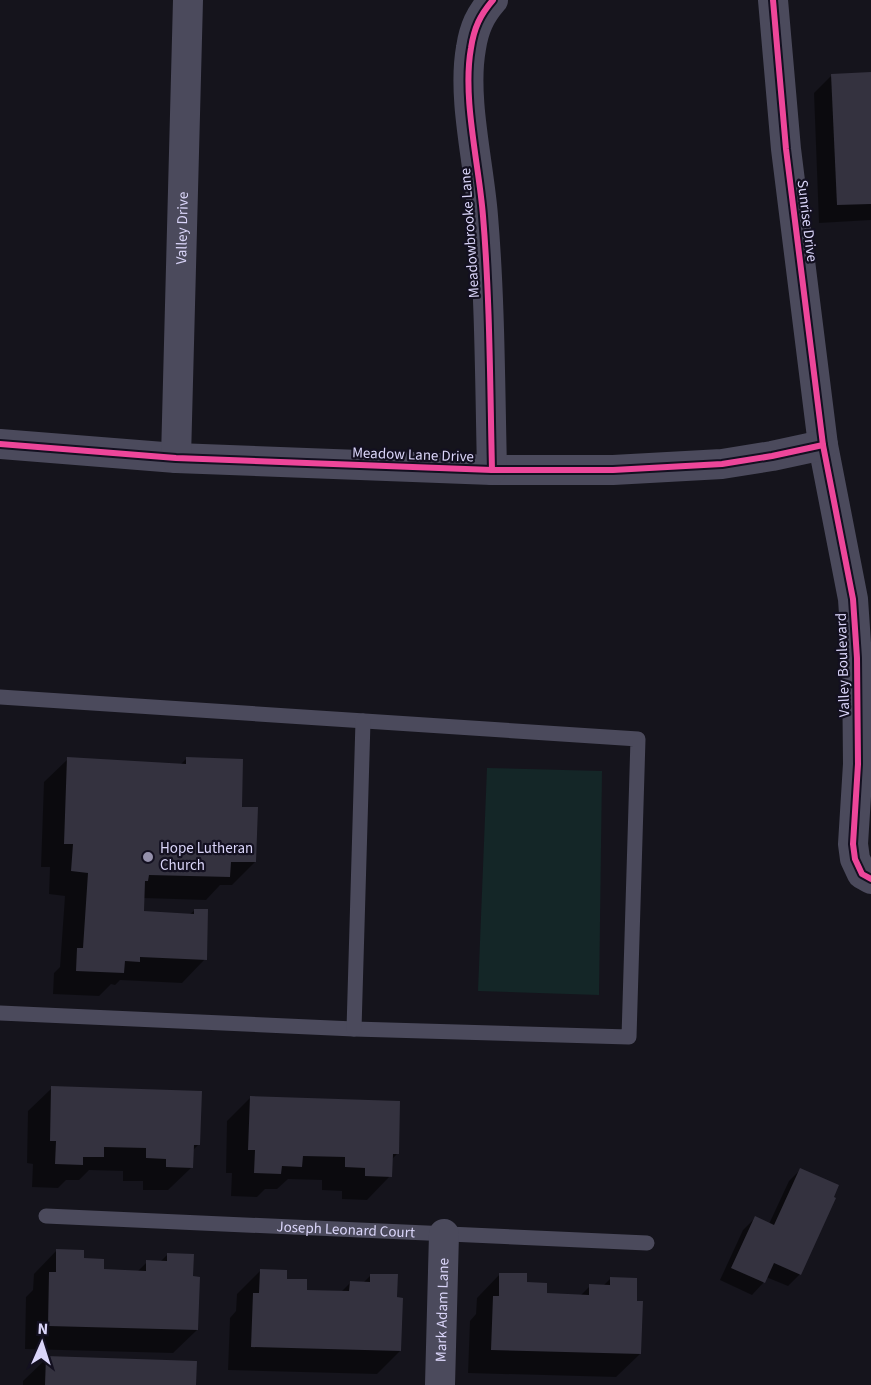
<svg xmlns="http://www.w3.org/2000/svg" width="871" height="1385" viewBox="0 0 871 1385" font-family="'Source Sans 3',sans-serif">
<rect width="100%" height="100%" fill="#15141c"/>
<polygon fill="#142627" points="487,768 602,771 599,995 478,991"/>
<g fill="#0007">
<polygon points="871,74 871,220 819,223 814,93 832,75"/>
<polygon points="187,758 241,808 255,862 232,885 220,885 206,900 143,898 143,912 189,915 195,910 205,959 182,983 120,980 115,985 111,984 99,996 53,994 54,973 60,967 65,896 49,894 50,867 41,867 44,782 68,759 180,765"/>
<polygon points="52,1088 199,1144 192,1151 192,1167 168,1190 143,1190 143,1181 123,1181 123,1171 89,1170 79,1180 66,1180 58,1188 32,1187 33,1164 27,1163 28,1111"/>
<polygon points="250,1098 397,1154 391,1160 390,1176 367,1200 342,1199 342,1191 322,1190 322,1180 288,1179 277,1189 265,1189 257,1197 231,1196 232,1173 226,1173 227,1121"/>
<polygon points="801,1169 800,1274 788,1286 766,1277 764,1282 752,1295 720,1280 743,1230 755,1218 769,1224 789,1181"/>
<polygon points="57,1250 82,1259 102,1271 137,1272 147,1262 160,1262 168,1254 192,1278 197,1330 173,1353 25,1349 26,1297 33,1290 34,1274"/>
<polygon points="260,1271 285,1280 306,1292 340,1293 350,1283 363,1283 371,1275 395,1299 400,1351 377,1374 228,1370 230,1318 236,1311 237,1294"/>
<polygon points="500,1274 525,1283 545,1295 580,1296 590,1286 603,1286 611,1278 640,1354 616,1377 468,1373 470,1321 476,1314 477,1298"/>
<polygon points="47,1358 194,1385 23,1385 23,1381"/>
</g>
<g fill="#34323f">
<polygon points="871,72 871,204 837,205 831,74"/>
<polygon points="67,757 186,764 186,757 243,759 242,807 258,807 256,862 231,862 230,877 149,875 148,881 145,881 144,911 194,914 194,909 208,909 207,960 140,957 140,962 125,961 124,973 76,971 77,948 83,948 88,873 71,871 73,844 64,844"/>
<polygon points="51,1086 202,1091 200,1145 194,1145 193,1168 166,1167 166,1159 146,1158 146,1148 104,1147 104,1157 83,1157 83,1165 55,1164 56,1141 50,1141"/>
<polygon points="250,1096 400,1101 399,1154 393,1154 392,1177 365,1176 365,1168 345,1167 345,1157 303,1156 302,1167 282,1166 281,1174 254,1173 255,1150 248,1150"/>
<polygon points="800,1168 839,1185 834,1197 836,1198 801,1275 774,1263 765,1283 731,1268 755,1216 774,1225"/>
<polygon points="56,1249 84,1250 84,1258 104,1259 104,1269 146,1271 146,1260 167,1261 167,1253 194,1254 193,1276 200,1277 198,1330 48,1326 49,1272 56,1272"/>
<polygon points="260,1269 287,1270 287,1279 307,1279 307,1290 349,1291 350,1281 370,1282 370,1274 398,1274 397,1297 403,1298 401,1351 251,1347 253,1293 259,1293"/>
<polygon points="499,1273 527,1273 527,1282 547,1283 547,1293 589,1295 589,1284 610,1285 610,1277 637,1278 637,1301 643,1301 641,1354 491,1350 493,1296 499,1296"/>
<polygon points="46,1356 197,1361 196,1385 45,1385"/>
</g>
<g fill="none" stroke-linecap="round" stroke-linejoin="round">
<g stroke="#4b4a5c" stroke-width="15">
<polyline points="0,697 638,739 629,1037 354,1029 0,1013"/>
<polyline points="354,1029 363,721"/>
<path id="s1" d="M46 1216 647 1243"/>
</g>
<g stroke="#4b4a5c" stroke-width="30">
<polyline points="773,0 786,149 823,445 853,599 857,658 858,764 853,844 855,859 862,874 871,879"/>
<polyline points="0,444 176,458 492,470 613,470 722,464 772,456 823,445"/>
<path id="s2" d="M176 458 188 0"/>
<path d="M492 470C490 385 490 300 483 216 479 164 462 98 471 48 474 28 480 15 493 0"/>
<path id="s3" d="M440 1385 444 1234"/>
</g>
<defs>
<g id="cycleway">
<polyline points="773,0 786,149 823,445 853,599 857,658 858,764 853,844 855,859 862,874 871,879"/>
<polyline points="0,444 176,458 492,470 613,470 722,464 772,456 823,445"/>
<path d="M492 470C490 385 490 300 483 216 479 164 462 98 471 48 474 28 480 15 493 0"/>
</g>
</defs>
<use href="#cycleway" stroke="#131020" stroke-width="10"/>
<use href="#cycleway" stroke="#ed469a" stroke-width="6"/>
</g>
<circle fill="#9591ac" stroke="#131020" stroke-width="2" cx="148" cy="857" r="6"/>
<g text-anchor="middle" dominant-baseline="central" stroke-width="4.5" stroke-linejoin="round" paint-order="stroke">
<g font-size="15" fill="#dad5f9" stroke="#131020">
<text transform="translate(807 221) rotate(83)">Sunrise Drive</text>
<text stroke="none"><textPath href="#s2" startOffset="230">Valley Drive</textPath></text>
<text transform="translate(470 233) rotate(-94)">Meadowbrooke Lane</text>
<text transform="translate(413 455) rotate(2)">Meadow Lane Drive</text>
<text transform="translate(843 665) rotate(-92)">Valley Boulevard</text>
<text stroke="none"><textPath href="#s1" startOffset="300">Joseph Leonard Court</textPath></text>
<text stroke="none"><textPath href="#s3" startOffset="75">Mark Adam Lane</textPath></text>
</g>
<g font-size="15" fill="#dad5f9" stroke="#131020" text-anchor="start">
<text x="160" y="848">Hope Lutheran<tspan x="160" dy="17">Church</tspan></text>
</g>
</g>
<g transform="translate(42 1343) rotate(3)" stroke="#131020" stroke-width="4.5" paint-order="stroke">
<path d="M0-4.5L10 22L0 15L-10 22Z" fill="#dad5f9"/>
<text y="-9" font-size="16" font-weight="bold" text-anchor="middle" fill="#dad5f9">N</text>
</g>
</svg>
